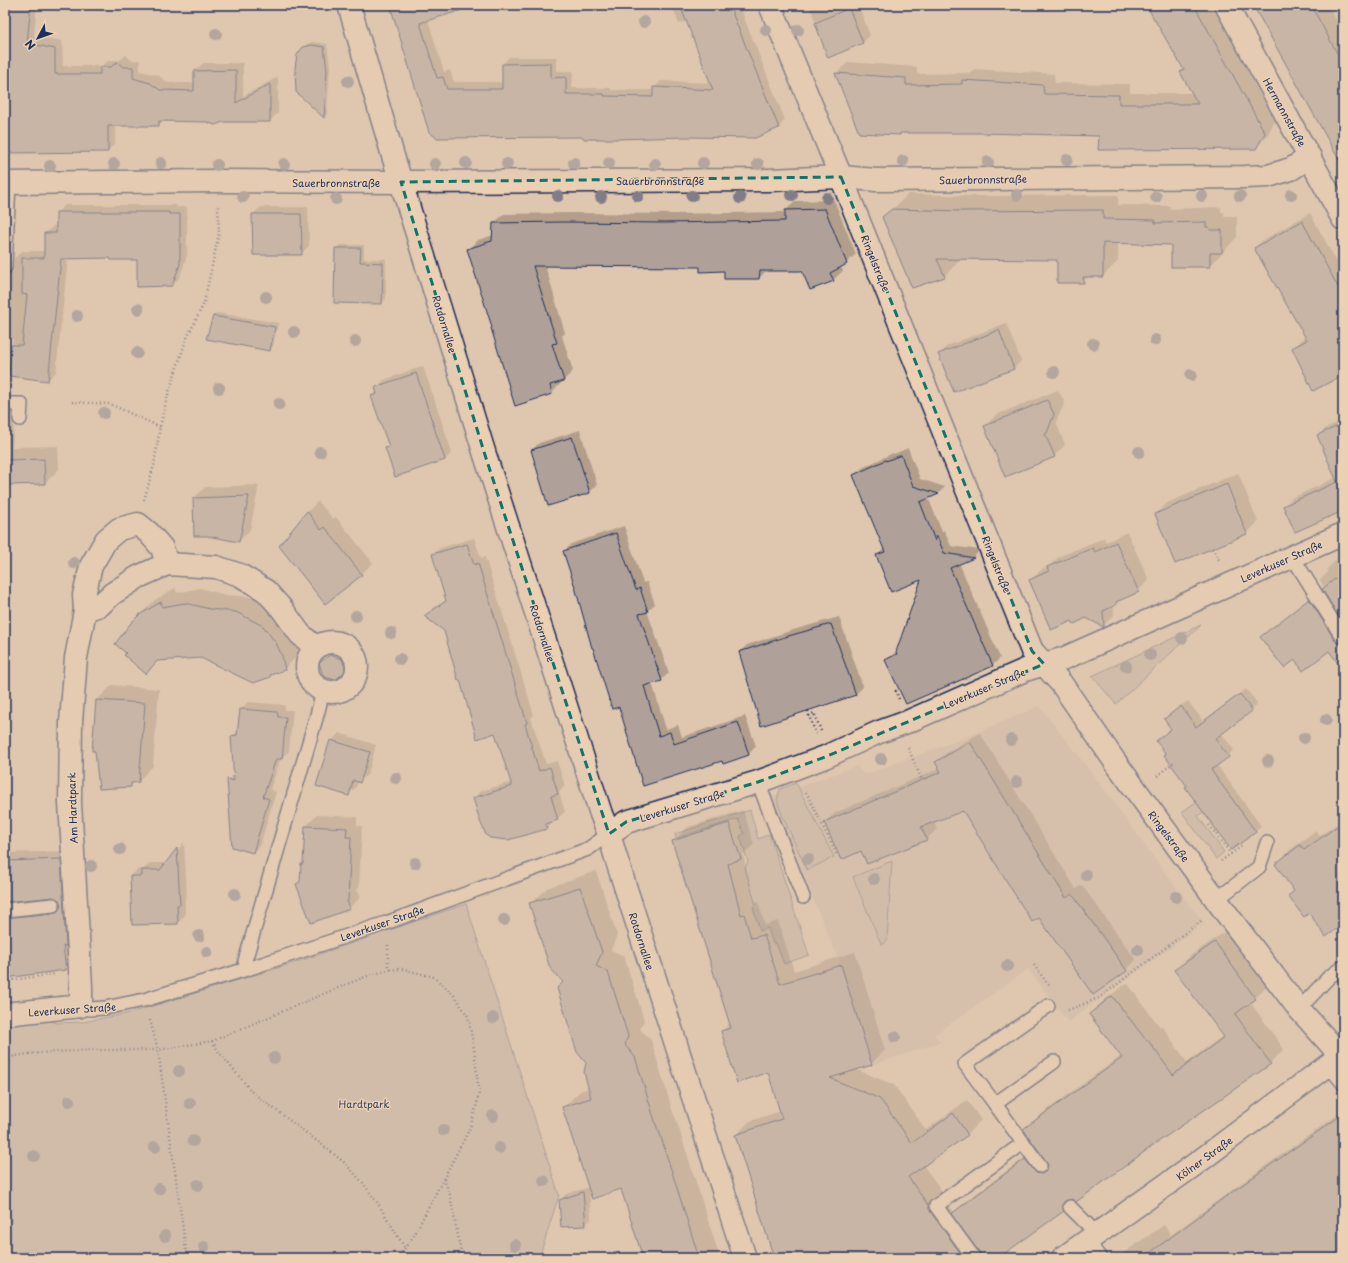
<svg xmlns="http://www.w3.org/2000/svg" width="1348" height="1263" viewBox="0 0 1348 1263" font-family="'Playpen Sans',sans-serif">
<rect width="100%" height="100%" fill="#dfc6ae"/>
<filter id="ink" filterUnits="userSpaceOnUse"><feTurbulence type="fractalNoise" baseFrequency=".025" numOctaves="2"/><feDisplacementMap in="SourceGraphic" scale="8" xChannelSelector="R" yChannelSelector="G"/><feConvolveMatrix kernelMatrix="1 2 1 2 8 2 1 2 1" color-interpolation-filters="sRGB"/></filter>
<g filter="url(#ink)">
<polygon fill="#cdb8a7" points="1039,706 1094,776 1183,897 1204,923 1068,1022 1028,969 934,1035 941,1042 872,1065 841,965 770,797 857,766 864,775 967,737"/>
<g fill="#c2b0a2" stroke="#6e7080">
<polygon points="1201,625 1116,704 1092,676"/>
<polygon points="796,783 834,857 807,870 780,810 777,800 780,789"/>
<polygon points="1215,788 1204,811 1198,816 1224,852 1216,859 1182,812"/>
<polygon points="750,810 758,839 769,834 809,955 784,964 776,943 773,944 768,928 760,931 753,907 756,905 745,868 748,862 740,836 744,834 738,819 676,838 675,834"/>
<polygon points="892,861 887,940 884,944 881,944 853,877"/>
<polygon points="466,904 559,1195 539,1258 5,1258 5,1026 48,1020 57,1023 83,1022 130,1013 291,964"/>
</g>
<g fill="#0003" fill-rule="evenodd">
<polygon points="5,5 37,5 34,36 62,41 63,66 102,66 109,60 120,60 126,55 131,60 140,60 140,71 158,75 168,83 195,83 195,71 203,63 243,63 243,96 278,77 278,113 270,121 164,120 159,125 115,125 115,144 107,151 5,152"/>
<polygon points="390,5 443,5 428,20 444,72 450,70 454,82 503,82 503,64 509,57 557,57 557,71 573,71 572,88 611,88 611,90 654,90 654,88 661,81 712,83 688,21 679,24 672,5 739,5 785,120 779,127 686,136 438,137 396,20 394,21"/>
<polygon points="809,5 858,5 870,35 863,43 829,57"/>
<polygon points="1148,5 1212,5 1275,121 1267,136 1255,148 1100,135 837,73 848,62 917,67 917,74 970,73 974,69 1054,74 1055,83 1130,84 1130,93 1193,93 1181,72 1184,69"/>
<polygon points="1253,5 1328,5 1343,33 1343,166"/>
<polygon points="312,42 327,44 330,67 327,114 324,117 300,52 307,44"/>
<polygon points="908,194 975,196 1118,195 1118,205 1170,206 1170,209 1221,207 1221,212 1224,212 1224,216 1237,216 1237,237 1210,266 1172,244 1118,242 1118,261 1103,276 1089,276 1083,282 1058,259 958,259 959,261 944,276 884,218"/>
<polygon points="834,200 856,254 846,263 841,266 843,271 833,280 803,270 767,270 759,278 725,270 701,266 545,265 565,333 562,336 573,371 563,381 561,381 561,383 552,393 515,404 493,327 468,250 478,240 494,235 494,223 504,214 572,213 674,214 786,212 786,210 795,201"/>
<polygon points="65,205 177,205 176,207 187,207 187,255 180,277 172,285 138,259 111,257 68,258 56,372 48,380 10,375 13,339 5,338 5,251 9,266 13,267 14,259 22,251 45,251 45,234 53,226 57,226 57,213"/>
<polygon points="261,207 308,207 309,246 301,254 253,214"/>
<polygon points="1310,213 1343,273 1343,374 1293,349 1301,340 1306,337 1255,248 1263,240"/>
<polygon points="339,245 364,245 364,259 386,259 386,299 382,303 336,249"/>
<polygon points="217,313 278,323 273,346 270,350 207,339 213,316"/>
<polygon points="1006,323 1021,361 1014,368 955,391 940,354 947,346"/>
<polygon points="423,366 452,452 445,460 395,476 387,448 389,446 372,396 377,391 376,388 384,380"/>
<polygon points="1058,390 1065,402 1056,422 1065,445 1054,456 985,426 996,415"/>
<polygon points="5,405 16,406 12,447 58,446 59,469 45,483 8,484 5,512"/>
<polygon points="1343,420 1343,510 1284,506 1292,498 1333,479 1336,477 1318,436 1326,428"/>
<polygon points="580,430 597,485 590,492 532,450 539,443"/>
<polygon points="908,448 920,479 945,487 939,493 928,497 942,532 944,530 951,546 980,550 974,557 959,563 1000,658 993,665 886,660 897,651 923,578 878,555 884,548 854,475 862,468 893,453 894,454"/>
<polygon points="1238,473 1258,522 1247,533 1176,562 1156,514 1167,503"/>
<polygon points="259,485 250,530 239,541 194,498 205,487"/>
<polygon points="318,501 333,519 336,517 373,563 361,574 325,602 307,512"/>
<polygon points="624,526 643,583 647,582 655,604 647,611 669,673 661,680 652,683 666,729 678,725 682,737 745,716 756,746 749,754 724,762 723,759 643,784 619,706 576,587 564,552 571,544"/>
<polygon points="1127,532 1149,580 1138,591 1121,598 1114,605 1114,615 1103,626 1031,580 1042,569 1050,565 1060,556 1104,538 1106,542"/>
<polygon points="474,538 481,558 485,557 534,715 531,718 546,764 557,761 565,786 559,792 565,812 546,828 474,798 481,791 512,782 496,732 461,679 445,631 426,616 432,609 447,600 433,554 440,548"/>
<polygon points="1343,555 1343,621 1325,588 1320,580 1328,572 1327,569 1339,557"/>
<polygon points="175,588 177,593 200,588 226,595 251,597 278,611 296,641 299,654 284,669 274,673 270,676 201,657 158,660 146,673 127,653 130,624 155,600"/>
<polygon points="1316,593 1343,636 1343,669 1330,650 1295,659 1268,631"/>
<polygon points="839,617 863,687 856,694 762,725 740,652 747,645 793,630"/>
<polygon points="334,652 346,656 349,667 345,671 324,660"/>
<polygon points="112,685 159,689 153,766 138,781 135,782 130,786 96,750 93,750 97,700"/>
<polygon points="1246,689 1258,704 1221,733 1234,750 1217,765 1261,826 1255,832 1188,786 1157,741 1172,728 1171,713 1188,701 1203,721"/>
<polygon points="248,702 284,705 285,710 293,710 289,751 281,758 270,789 276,792 260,845 253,852 228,780 235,773 232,736 239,730 241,710"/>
<polygon points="339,733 376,745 368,774 360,781 358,781 356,787 348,795 331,741"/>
<polygon points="980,733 1076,889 1082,885 1136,960 1126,970 964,809 933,821 937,829 927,839 867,863 861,849 825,822 835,813 940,768 936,763 946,753"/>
<polygon points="1343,809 1343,923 1295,891 1276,864 1291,849 1315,831 1319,836 1343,820 1338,814"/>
<polygon points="743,810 754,844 743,855 755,902 758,901 765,925 778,921 794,971 855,952 885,1050 871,1064 855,1069 894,1085 926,1130 967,1100 981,1120 967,1134 923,1165 942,1191 943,1197 954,1212 967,1200 1038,1148 1025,1130 1039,1116 1121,1056 1090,1014 1104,1000 1127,983 1160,1027 1162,1026 1187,1062 1224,1035 1176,970 1190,956 1229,929 1269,984 1250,1002 1284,1049 1270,1063 1074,1200 1063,1211 996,1258 775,1258 736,1135 750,1121 781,1111 769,1071 722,1031 730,1023 674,841 688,827"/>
<polygon points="317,815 357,817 357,826 362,826 359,888 357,890 361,897 349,908 298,884 301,880 302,864 304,861 306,826"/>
<polygon points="184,842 187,896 185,898 185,915 178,923 133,924 131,876 138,869 144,869 150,863 167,863"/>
<path d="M69 851 74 960 66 969 5 977V853ZM52 896 57 897 62 905 14 910 7 907 5 902 6 901Z"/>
<polygon points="596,871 617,935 611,950 624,956 644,1020 640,1029 651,1040 674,1116 675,1116 720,1258 644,1258 622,1188 589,1189 591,1219 585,1225 560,1200 566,1194 589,1187 564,1107 580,1091 589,1088 588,1062 564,982 531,904 547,888"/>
<polygon points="1343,1111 1343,1258 1278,1258 1270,1249 1258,1258 1116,1258 1164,1225 1171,1235 1240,1184"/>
</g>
<g fill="#afa19a" stroke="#1b2f5e">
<polygon points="5,5 31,5 27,43 55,49 55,74 100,74 100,67 111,67 117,62 123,67 133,67 133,78 150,83 160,90 194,91 194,71 236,70 236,103 270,84 270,122 223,122 215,125 207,122 159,121 159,126 108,126 108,152 5,153"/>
<polygon points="390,5 462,5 462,10 420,23 437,78 443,77 447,89 502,89 502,64 551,63 551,78 566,77 566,94 604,94 604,96 653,97 653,87 713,90 680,5 729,5 779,128 755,138 686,137 616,139 584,139 583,137 437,138 429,132"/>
<polygon points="1146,5 1194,5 1265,133 1256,149 1098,150 1099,136 981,133 900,133 900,135 859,133 835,73 906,78 906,85 962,84 962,80 1043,85 1044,94 1119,95 1119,104 1198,104 1180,72 1184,70"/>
<polygon points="1253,5 1311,5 1343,64 1343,167"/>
<polygon points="849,8 863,43 828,58 815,23"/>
<polygon points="312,45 324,47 327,71 324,118 296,92 295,68 297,55 303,47"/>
<polygon points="825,209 847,264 830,273 834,281 810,290 802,271 760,271 759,279 724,279 724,271 700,272 700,267 533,266 557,343 552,344 564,381 550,385 552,394 515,406 491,328 492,327 467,249 492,241 493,223 563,222 664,223 785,221 785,210"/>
<polygon points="892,209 960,211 1103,210 1103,219 1155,220 1155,223 1206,222 1206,227 1209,227 1210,230 1222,230 1222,253 1210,253 1210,267 1171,267 1171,245 1103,243 1103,277 1083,277 1084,283 1057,283 1057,260 937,259 945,277 912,288 882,217"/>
<polygon points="56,212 169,212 169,214 180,214 180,264 172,286 137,287 137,260 111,260 110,258 61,259 48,381 9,376 11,345 22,345 27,295 22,294 22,258 44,258 44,233 56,233"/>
<polygon points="252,214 301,214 302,255 253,255"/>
<polygon points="1302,221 1343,296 1343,375 1313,391 1292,348 1307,340 1254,248"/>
<polygon points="335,248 361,248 360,262 383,263 382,304 334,303"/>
<polygon points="213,316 275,327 270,351 206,339"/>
<polygon points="999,330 1014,369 954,392 938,354"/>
<polygon points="416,373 445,460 395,477 385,448 389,447 371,396 377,394 375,387"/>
<polygon points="1047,400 1054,414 1047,433 1045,434 1055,457 1005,477 984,426"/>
<polygon points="1343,424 1343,511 1295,532 1283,506 1337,482 1317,435"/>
<polygon points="572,437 590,493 548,506 531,450"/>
<polygon points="901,455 913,486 939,494 920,502 935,541 937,536 944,553 974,558 950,568 993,666 906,704 885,660 897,654 896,652 921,580 891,592 876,555 885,552 853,475 886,460 886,461"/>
<polygon points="44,459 45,484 7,485 6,460"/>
<polygon points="1227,484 1247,534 1175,564 1155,514"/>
<polygon points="249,496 239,542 207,536 194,536 193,498"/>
<polygon points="307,511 321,530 325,527 362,575 325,604 279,546"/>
<polygon points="616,533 636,590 640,588 648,612 639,614 662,681 644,686 659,736 670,732 674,744 738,722 749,755 723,764 722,761 643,786 619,707 612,709 593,648 592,648 575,587 563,551"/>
<polygon points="1116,542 1139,592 1116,602 1116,605 1103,611 1104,627 1086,618 1074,624 1072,621 1051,630 1029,580 1049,571 1047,567 1093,548 1095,552"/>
<polygon points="467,544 474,565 478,563 527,723 525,724 539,771 550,767 558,794 551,796 558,820 546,824 547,829 508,840 490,838 486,835 480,821 473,798 512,786 495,733 477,739 460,680 458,680 444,631 424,616 446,601 432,554"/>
<polygon points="1343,573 1343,623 1322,589"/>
<polygon points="1309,599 1336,642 1339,645 1343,646 1343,670 1329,651 1303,671 1295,660 1284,668 1260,637"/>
<polygon points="161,602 162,607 185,603 210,609 236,612 263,626 276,643 282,656 285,670 270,675 271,677 253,683 201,658 157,661 146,674 124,655 126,653 115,644 130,624 139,615"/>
<polygon points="831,624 856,695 761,726 739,652 785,637"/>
<polygon points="330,655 342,659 346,671 335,680 323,676 319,663"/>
<polygon points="1240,694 1252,711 1215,739 1229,757 1211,770 1256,832 1231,850 1185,787 1187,786 1164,755 1166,754 1156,741 1171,729 1164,719 1181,706 1196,727"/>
<polygon points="96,700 145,703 139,782 131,783 131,787 99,789 95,751 92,751"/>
<polygon points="240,709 277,712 278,717 286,717 282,759 276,759 263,797 269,799 253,853 232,847 227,779 234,781 231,736 237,735"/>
<polygon points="330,740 370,752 360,783 353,780 349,796 316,786"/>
<polygon points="970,742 1066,898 1072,894 1127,971 1093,995 1039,918 1032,922 963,811 921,827 927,840 867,864 861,851 841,860 824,822 941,772 935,762"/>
<polygon points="1343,822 1343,924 1326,937 1309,913 1304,917 1288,896 1294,891 1275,864 1300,845 1304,850"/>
<polygon points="729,823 741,859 728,864 741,915 744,914 751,938 764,935 780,984 841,965 872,1065 830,1078 880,1099 912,1143 953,1113 968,1135 908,1177 928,1205 930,1211 964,1258 774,1258 735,1135 782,1119 768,1072 737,1083 721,1031 731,1028 672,841"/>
<polygon points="305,826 347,828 346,837 351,837 348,901 347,901 350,909 311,923 296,884 300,882 301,864 303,864"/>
<polygon points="177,848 180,905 177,905 178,924 132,925 130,876 142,876 142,870 160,870"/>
<polygon points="61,859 66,946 63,946 66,970 5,978 5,918 54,913 58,911 61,905 59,900 53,897 5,902 5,861"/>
<polygon points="580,887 602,952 596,966 608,972 628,1036 625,1045 635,1057 658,1131 659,1131 699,1258 643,1258 621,1189 592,1199 562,1107 591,1098 584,1072 586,1063 577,1052 557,988 563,982 550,968 529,903"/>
<polygon points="1215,942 1256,999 1235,1014 1271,1064 1155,1144 1076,1202 1072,1199 1065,1201 1062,1205 1064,1211 998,1258 982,1258 980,1253 951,1214 1025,1159 1036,1173 1041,1174 1045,1172 1048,1166 1047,1162 1023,1129 1122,1058 1089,1014 1112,996 1146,1040 1147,1039 1173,1075 1224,1037 1174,970"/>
<polygon points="1343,1114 1343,1258 1276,1258 1270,1251 1260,1258 1143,1258 1225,1197"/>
<polygon points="583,1192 586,1226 561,1227 559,1200"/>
</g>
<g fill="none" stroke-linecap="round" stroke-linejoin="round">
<defs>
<g id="lane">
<polyline points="5,267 9,183"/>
<polyline points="5,404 21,404 20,419"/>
<polyline points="1292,556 1343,638"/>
<polyline points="758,782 803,897"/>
<polyline points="1216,900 1259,867 1267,843"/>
<polyline points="5,910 53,905"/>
<polyline points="247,969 245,961 317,715 323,691"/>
<polyline points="81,1006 90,1009 105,1008 144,1000 247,969 386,923 588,849 609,834"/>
<polyline points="1299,1009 1329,977 1343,967"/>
<polyline points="1328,1065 1343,1083"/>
<polyline points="995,1104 965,1064 1048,1006"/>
<polyline points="1040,1166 995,1104 1054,1062"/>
<polyline points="1070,1207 1097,1234"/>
<polyline points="1088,1241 1100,1258"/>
<polyline points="974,1258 936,1206 1015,1149"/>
</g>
<g id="street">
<polyline points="349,5 393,156 485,455 601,814 609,834 616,858 745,1258"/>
<polyline points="770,5 841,177 1032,651 1061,683 1116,763 1229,917 1299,1009 1341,1056"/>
<polyline points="1226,5 1343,219"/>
<polyline points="5,183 218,181 401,182 769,180 841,177 876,180 1245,177 1268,176 1291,169 1310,157"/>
<polyline points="85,610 84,595 91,566 106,540 119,529 138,524 149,533 162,548 167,564"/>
<circle cx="332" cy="667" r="25"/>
<polyline points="609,834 626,822 758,782 825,757 879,732 907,722 1025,670 1065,658 1343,534"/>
<polyline points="5,1014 81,1006 81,986 70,803 71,722 76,658 85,610 100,605 112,594 138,577 167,564 216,567 240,575 266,591 282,609 300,634 316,648"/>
</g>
<polyline id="secondary" points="1063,1258 1197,1163 1343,1054"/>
</defs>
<use href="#lane" stroke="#1b2f5e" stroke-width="16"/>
<use href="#street" stroke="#1b2f5e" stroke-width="25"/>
<use href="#secondary" stroke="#1b2f5e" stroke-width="25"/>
<g stroke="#1b2f5e" stroke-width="2.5" stroke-dasharray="1 3" stroke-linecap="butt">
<polyline points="72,402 110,404 160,427"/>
<polyline points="144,500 154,465 160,427 167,398 186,340 204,303 219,233 218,206"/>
<polyline points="1213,548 1220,562"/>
<polyline points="899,699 896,691 899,690"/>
<polyline points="808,711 809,716 816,734"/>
<polyline points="809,716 814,713 821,731"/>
<polyline points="908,748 922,780"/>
<polyline points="1157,776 1175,761"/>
<polyline points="806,792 837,855"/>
<polyline points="1209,825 1231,854"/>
<polyline points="1221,861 1243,845"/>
<polyline points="1034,965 1049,986"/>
<polyline points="388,970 388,945"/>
<polyline points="5,981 54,974"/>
<polyline points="1068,1010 1099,998 1201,921"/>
<polyline points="150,1020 158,1050 187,1258"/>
<polyline points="212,1041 218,1051 252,1092 325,1147 345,1163 363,1183 379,1205 405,1248"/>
<polyline points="5,1058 27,1054 89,1050 158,1050 212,1041 340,987 365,977 388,970 403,969 434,977 453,994 468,1016 474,1049 479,1093 476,1107 470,1128 414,1235 398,1258"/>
<polyline points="444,1179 450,1195 462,1258"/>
</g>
<use href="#lane" stroke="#ecd0b3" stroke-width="13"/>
<use href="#street" stroke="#ecd0b3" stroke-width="22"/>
<use href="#secondary" stroke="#ecd0b3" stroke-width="22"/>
</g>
<g fill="#817d88">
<circle cx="644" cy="22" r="6"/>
<circle cx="766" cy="30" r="6"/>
<circle cx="798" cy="30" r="6"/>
<circle cx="216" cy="34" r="6"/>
<circle cx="348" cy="81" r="6"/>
<circle cx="1067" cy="160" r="6"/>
<circle cx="903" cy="161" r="6"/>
<circle cx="988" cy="162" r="6"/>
<circle cx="161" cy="163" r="6"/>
<circle cx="466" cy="163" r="6"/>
<circle cx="574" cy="163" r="6"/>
<circle cx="609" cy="163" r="6"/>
<circle cx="703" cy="163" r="6"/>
<circle cx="114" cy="164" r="6"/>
<circle cx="284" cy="164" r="6"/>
<circle cx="435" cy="164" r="6"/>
<circle cx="507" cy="164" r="6"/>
<circle cx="655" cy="164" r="6"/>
<circle cx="758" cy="164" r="6"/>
<circle cx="217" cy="165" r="6"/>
<circle cx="50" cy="166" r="6"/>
<circle cx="792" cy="195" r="6"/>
<circle cx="1017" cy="195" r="6"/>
<circle cx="1291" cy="195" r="6"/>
<circle cx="558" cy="196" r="6"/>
<circle cx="638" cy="196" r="6"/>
<circle cx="692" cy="196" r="6"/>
<circle cx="1202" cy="196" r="6"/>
<circle cx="1240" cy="196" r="6"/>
<circle cx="243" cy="197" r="6"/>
<circle cx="601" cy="197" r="6"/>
<circle cx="1156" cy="197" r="6"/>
<circle cx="740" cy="198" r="6"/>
<circle cx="827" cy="198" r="6"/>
<circle cx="336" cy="199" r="6"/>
<circle cx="266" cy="297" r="6"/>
<circle cx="138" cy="309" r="6"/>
<circle cx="77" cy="316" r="6"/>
<circle cx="294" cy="332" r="6"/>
<circle cx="1155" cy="340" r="6"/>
<circle cx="355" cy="341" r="6"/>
<circle cx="1093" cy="344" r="6"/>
<circle cx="137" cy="353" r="6"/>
<circle cx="1054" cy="372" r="6"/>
<circle cx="1191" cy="375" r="6"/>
<circle cx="219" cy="388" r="6"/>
<circle cx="279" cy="404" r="6"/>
<circle cx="104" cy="413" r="6"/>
<circle cx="320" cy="452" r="6"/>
<circle cx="1139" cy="452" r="6"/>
<circle cx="74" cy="563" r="6"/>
<circle cx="356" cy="616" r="6"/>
<circle cx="391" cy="633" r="6"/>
<circle cx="1182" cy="638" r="6"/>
<circle cx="1150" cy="655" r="6"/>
<circle cx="400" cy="659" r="6"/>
<circle cx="1126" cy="666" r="6"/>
<circle cx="1326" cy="720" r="6"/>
<circle cx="1304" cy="738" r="6"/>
<circle cx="1011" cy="740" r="6"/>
<circle cx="881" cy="759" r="6"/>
<circle cx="1268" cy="761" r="6"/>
<circle cx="396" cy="778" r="6"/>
<circle cx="1017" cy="782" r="6"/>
<circle cx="120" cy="849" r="6"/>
<circle cx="808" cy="859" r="6"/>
<circle cx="415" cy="863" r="6"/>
<circle cx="91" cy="866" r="6"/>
<circle cx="1086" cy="875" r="6"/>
<circle cx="874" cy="879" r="6"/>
<circle cx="235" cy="894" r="6"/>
<circle cx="1176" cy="897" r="6"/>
<circle cx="504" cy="920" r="6"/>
<circle cx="199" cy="936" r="6"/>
<circle cx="1138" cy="950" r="6"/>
<circle cx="207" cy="952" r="6"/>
<circle cx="1007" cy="966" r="6"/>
<circle cx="493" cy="1018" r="6"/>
<circle cx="895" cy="1037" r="6"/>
<circle cx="274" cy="1058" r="6"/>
<circle cx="179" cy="1071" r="6"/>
<circle cx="69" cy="1101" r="6"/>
<circle cx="190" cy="1103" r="6"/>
<circle cx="493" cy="1116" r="6"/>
<circle cx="443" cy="1130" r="6"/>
<circle cx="193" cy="1141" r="6"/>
<circle cx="155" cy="1147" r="6"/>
<circle cx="499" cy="1148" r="6"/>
<circle cx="34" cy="1156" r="6"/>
<circle cx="544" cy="1181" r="6"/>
<circle cx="198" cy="1185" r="6"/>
<circle cx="159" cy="1189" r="6"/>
<circle cx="165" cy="1236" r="6"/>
<circle cx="515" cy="1245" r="6"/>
<circle cx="204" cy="1247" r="6"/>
</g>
</g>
<path d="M0 0H1348V1263H0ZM841 177 1032 651 1044 664 825 757 758 782 626 822 609 834 485 455 401 182Z" fill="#dfc6ae" fill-opacity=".55" fill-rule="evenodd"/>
<path fill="none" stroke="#0f766e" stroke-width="3" stroke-dasharray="8 5" stroke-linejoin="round" d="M841 177 1032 651 1044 664 825 757 758 782 626 822 609 834 485 455 401 182Z"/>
<g text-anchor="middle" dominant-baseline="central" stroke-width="3" stroke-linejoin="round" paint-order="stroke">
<g font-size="10" fill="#1b2f5e" stroke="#ecd0b3">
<text transform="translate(1285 112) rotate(61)">Hermannstraße</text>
<text transform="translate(983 179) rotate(-1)">Sauerbronnstraße</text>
<text x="660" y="180">Sauerbronnstraße</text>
<text x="336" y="182">Sauerbronnstraße</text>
<text transform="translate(876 263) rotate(68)">Ringelstraße</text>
<text transform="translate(445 324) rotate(73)">Rotdornallee</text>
<text transform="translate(1281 561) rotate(-24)">Leverkuser Straße</text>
<text transform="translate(997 564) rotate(68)">Ringelstraße</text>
<text transform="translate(543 633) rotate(72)">Rotdornallee</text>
<text transform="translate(984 688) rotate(-23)">Leverkuser Straße</text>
<text transform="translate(682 805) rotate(-17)">Leverkuser Straße</text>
<text transform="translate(72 808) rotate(-92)">Am Hardtpark</text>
<text transform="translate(1169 836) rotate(53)">Ringelstraße</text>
<text transform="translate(382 923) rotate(-19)">Leverkuser Straße</text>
<text transform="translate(642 941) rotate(72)">Rotdornallee</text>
<text transform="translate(72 1009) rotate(-4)">Leverkuser Straße</text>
<text transform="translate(1204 1158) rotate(-36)">Kölner Straße</text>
</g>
<g font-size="10" fill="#344268" stroke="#ecd0b3">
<text x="364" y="1103">Hardtpark</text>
</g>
</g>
<rect width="1348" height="1263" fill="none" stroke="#ecd0b3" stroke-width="20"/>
<rect x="10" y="10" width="1328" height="1243" fill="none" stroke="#1b2f5e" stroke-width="1.5" filter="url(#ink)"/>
<g transform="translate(38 38) rotate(229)" stroke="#ecd0b3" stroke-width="3" paint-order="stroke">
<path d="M0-3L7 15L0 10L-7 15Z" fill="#1b2f5e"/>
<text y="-6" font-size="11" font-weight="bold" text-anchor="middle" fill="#1b2f5e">N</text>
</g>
</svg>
